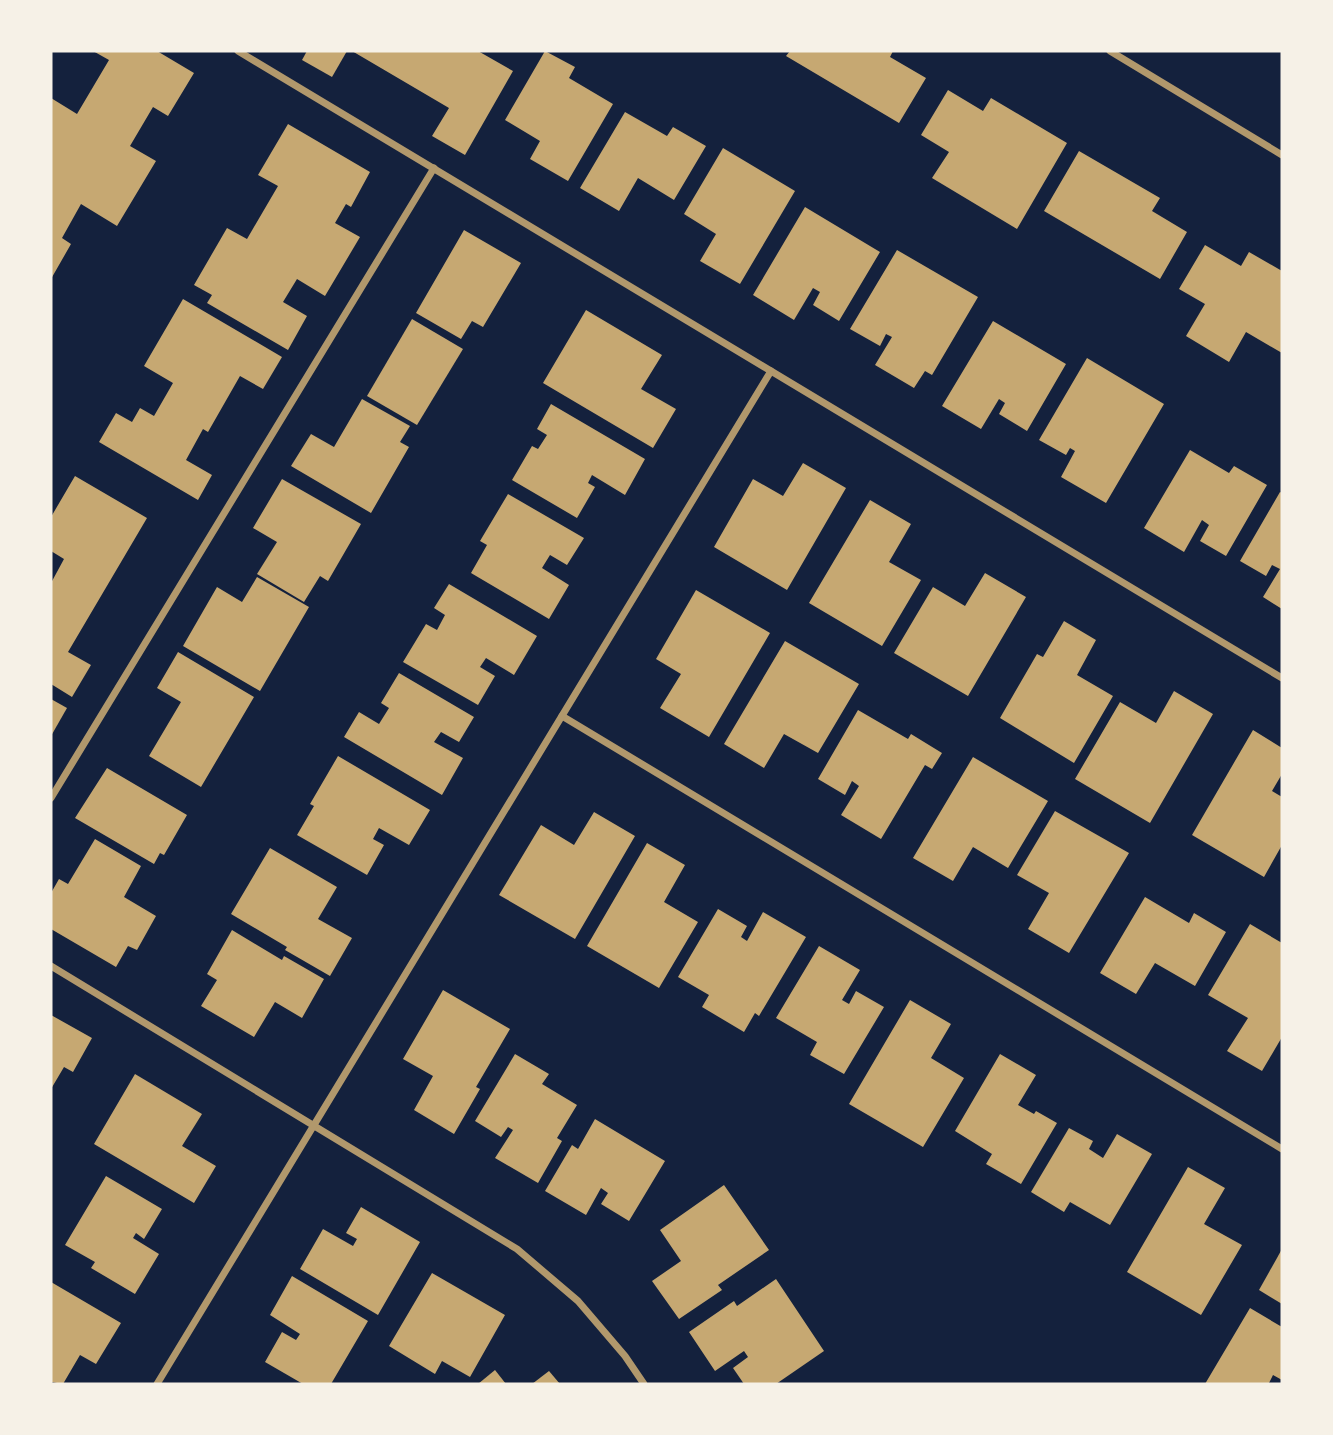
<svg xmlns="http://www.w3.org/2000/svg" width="1333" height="1435" viewBox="0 0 1333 1435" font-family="Jost,sans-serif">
<rect width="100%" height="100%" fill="#14213d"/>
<g fill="#c6a872">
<polygon points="93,51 157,51 194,73 168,116 153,107 130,146 156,161 117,226 81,204 62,238 71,244 51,279 51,98 77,114 109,60"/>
<polygon points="307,51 347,51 332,77 302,60"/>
<polygon points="352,51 478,51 513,71 465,155 432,136 449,108"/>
<polygon points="545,51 575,67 569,78 613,104 568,181 530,159 540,141 505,120"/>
<polygon points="790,51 893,51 890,57 926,78 899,123 786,56"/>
<polygon points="948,90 983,111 991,98 1067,143 1017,229 932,178 949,152 921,135"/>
<polygon points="625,112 667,136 673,127 706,146 674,200 638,178 619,211 580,188"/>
<polygon points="288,124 370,172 351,207 346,204 335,223 360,237 325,296 297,279 283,302 307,316 288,350 207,303 212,295 194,285 227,228 247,239 278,186 258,175"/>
<polygon points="723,148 795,191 740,284 700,261 716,234 684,214"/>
<polygon points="1079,151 1160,198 1152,211 1187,232 1160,279 1044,211"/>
<polygon points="805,207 880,252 839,321 813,305 820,292 813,288 794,320 753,295"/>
<polygon points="464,230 521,263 483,327 472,321 461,339 416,313"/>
<polygon points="1205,245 1241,266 1249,252 1282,271 1282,353 1246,332 1229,362 1186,336 1205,304 1179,289"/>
<polygon points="897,250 978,297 932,375 925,371 914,388 875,365 892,337 886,334 880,346 850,329"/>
<polygon points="183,299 282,357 263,389 240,376 208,432 203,429 186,460 212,475 198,500 99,442 116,413 132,422 140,408 154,416 173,383 144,366"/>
<polygon points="586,310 662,355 641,389 676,409 653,448 543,383"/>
<polygon points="412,319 463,349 417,425 367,396"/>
<polygon points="993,321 1066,364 1027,431 999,414 1005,403 999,399 981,429 942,406"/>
<polygon points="1087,358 1164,404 1106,503 1061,477 1075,451 1070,448 1066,455 1039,440"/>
<polygon points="362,399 410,426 400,442 409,447 371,513 291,466 311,434 334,447"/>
<polygon points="551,404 645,459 625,495 592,475 588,483 595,487 577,518 512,480 532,446 538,449 547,435 537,429"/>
<polygon points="1190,450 1229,473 1234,466 1267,485 1226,556 1200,541 1209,525 1202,520 1184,552 1144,528"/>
<polygon points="803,463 846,488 787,590 714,547 753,479 783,496"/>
<polygon points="75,476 147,518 68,652 91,665 72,697 51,684 51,583 64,559 51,551 51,517"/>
<polygon points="282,479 361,524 328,581 320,576 304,602 257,574 277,542 253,528"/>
<polygon points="1280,492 1282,493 1282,609 1263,597 1280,569 1272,565 1266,576 1240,561"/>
<polygon points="508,494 584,538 567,565 550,555 542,568 569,585 549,619 471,573 487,545 480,541"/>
<polygon points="870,500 911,524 889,562 921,580 882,646 809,603"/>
<polygon points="985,573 1026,597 968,696 894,653 933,587 965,606"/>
<polygon points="257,577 309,607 260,691 183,646 217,587 242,602"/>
<polygon points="449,584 537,636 514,675 486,658 480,667 495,676 478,705 403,662 426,624 437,630 445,615 434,608"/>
<polygon points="696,590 770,633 709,737 660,708 681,674 656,659"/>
<polygon points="1064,621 1096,640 1077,675 1113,696 1074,763 1000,718 1037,654 1043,657"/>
<polygon points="785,641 859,684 818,753 784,734 764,768 724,744"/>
<polygon points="178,652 254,697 201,787 149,756 181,702 157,688"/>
<polygon points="399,673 474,717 459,742 441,732 434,742 463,758 442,795 344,737 359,712 379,724 389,708 381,703"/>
<polygon points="1174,691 1213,714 1150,823 1075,779 1120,702 1156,723"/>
<polygon points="51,699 67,708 51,736"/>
<polygon points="858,710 908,739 911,734 942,753 932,769 925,765 881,839 841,815 859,786 852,781 845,795 818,779"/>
<polygon points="1253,730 1282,748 1282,774 1272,791 1282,797 1282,845 1264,877 1192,835"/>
<polygon points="338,756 430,810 409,845 379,828 373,839 384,845 367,875 297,835 314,806 310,804"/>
<polygon points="973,757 1048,801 1008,868 973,847 953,881 913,858"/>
<polygon points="107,768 187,815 164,855 160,853 154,864 75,818"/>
<polygon points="1055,811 1129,853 1069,953 1028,929 1049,893 1017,875"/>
<polygon points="594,812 635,836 575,939 499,895 541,825 574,845"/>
<polygon points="95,839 141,866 124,897 156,916 137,950 128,946 116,967 51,929 51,893 59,879 68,884"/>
<polygon points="647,843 685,865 664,902 698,922 659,988 587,946"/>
<polygon points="270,848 337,887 318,919 352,938 330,976 285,950 287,947 231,914"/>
<polygon points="1145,897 1189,923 1194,913 1226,932 1195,986 1155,963 1136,994 1100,973"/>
<polygon points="718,909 747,926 741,937 747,941 763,912 806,937 759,1016 755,1013 744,1032 702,1007 709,995 678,977"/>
<polygon points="1250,924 1282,943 1282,1037 1262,1071 1227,1051 1248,1018 1208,995"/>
<polygon points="232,930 282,960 284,956 324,979 302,1018 275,1002 254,1037 201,1006 217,980 207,974"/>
<polygon points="819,946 860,970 842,1000 849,1004 856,991 884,1007 844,1074 810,1055 817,1042 776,1018"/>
<polygon points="443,990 510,1029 476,1087 480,1089 454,1134 414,1110 433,1076 403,1059"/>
<polygon points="910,1000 951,1024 931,1058 964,1078 923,1147 849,1104"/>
<polygon points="51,1015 92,1038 73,1072 64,1067 51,1089"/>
<polygon points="515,1054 549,1074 542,1084 577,1105 557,1138 562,1141 538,1183 495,1158 513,1130 508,1127 501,1137 475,1121"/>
<polygon points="1000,1054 1036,1075 1018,1105 1034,1114 1036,1111 1057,1123 1021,1184 986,1164 992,1154 955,1131"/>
<polygon points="135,1074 202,1114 182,1146 216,1166 194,1203 94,1144"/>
<polygon points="595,1119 665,1161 629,1221 601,1204 608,1193 601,1188 586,1215 545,1191 572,1145 578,1149"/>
<polygon points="1069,1128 1093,1141 1089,1149 1103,1158 1117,1134 1152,1154 1110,1225 1070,1202 1064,1212 1031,1192"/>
<polygon points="1188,1167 1225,1188 1204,1224 1242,1245 1201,1315 1127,1272"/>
<polygon points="106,1176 162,1209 144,1239 136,1233 133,1238 159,1254 135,1294 91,1268 95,1262 65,1245"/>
<polygon points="724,1185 769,1250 718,1285 722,1290 679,1319 652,1281 681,1261 660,1230"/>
<polygon points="361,1207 420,1242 378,1315 300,1269 323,1229 353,1246 357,1239 346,1233"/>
<polygon points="1282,1249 1282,1304 1259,1290"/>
<polygon points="432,1273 505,1315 470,1377 442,1361 435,1374 389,1346"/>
<polygon points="292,1276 368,1321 331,1384 303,1384 265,1362 282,1332 296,1340 300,1334 270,1315"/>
<polygon points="776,1279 824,1351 776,1384 744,1384 733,1368 748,1357 744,1351 715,1371 689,1332 734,1301 737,1306"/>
<polygon points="51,1282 121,1323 96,1364 80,1355 63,1384 51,1382"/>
<polygon points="1250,1308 1282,1327 1282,1380 1273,1375 1269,1383 1272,1384 1205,1384"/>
<polygon points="495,1370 506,1384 478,1384"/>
<polygon points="549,1371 560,1384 532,1384"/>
</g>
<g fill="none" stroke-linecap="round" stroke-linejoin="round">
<g stroke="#b1986c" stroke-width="7">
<polyline points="238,51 1282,678"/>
<polyline points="1110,51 1282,155"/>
<polyline points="562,716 1282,1149"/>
<polyline points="51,798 434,168"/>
<polyline points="51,966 517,1249 578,1301 625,1356 644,1384"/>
<polyline points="157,1384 771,371"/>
</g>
</g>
<rect width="1333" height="1435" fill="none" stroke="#f6f1e7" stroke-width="105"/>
</svg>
